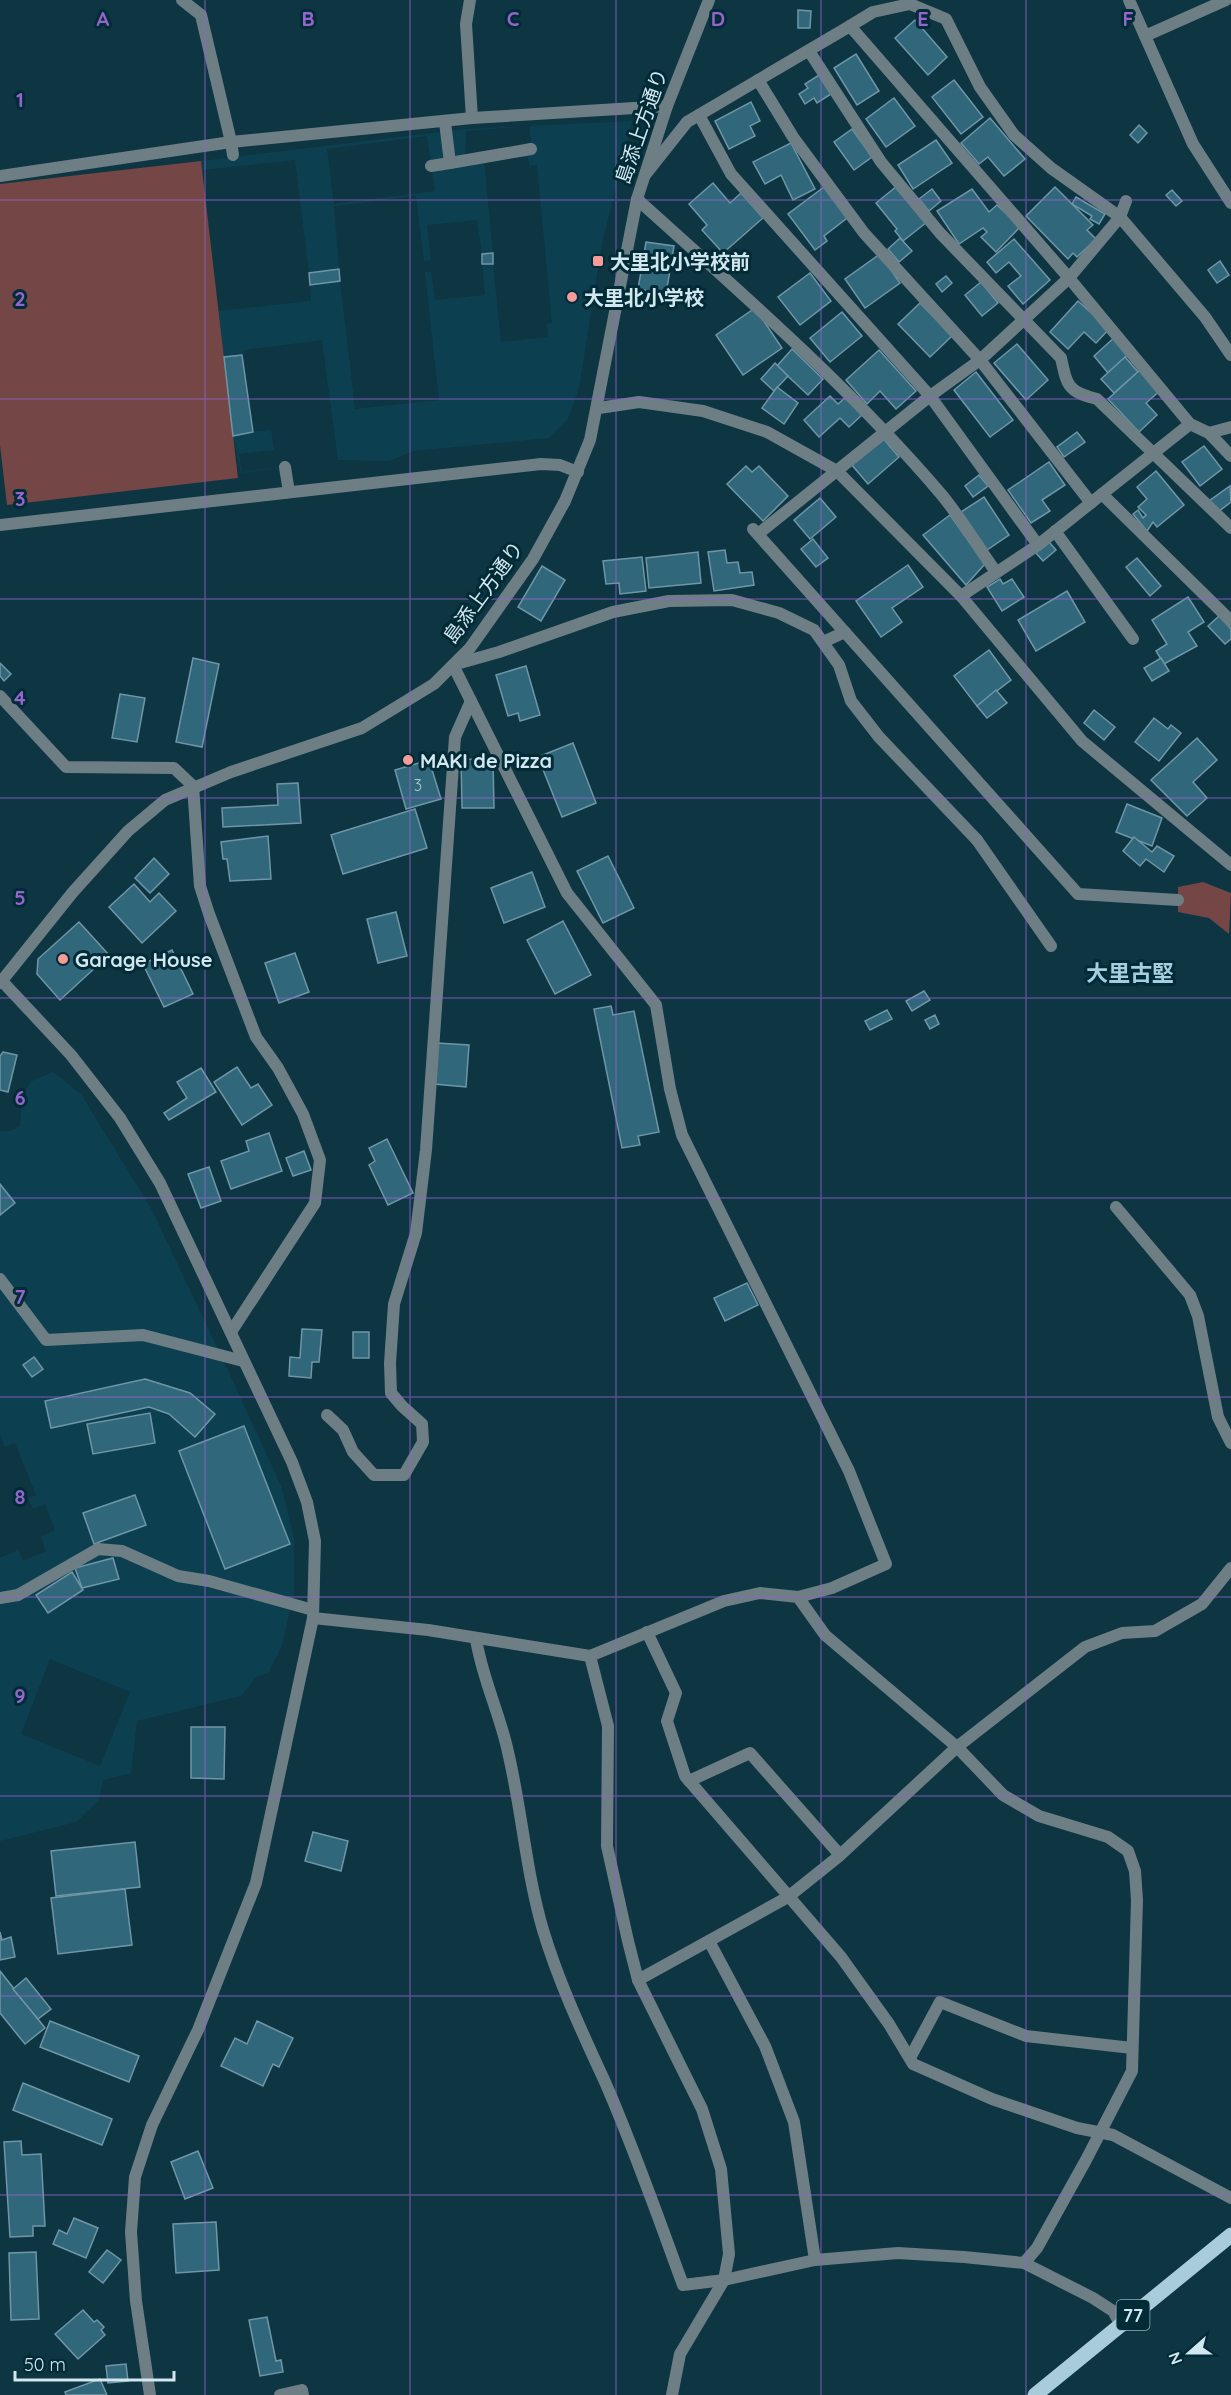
<svg xmlns="http://www.w3.org/2000/svg" width="1231" height="2395" viewBox="0 0 1231 2395" font-family="Quicksand,'Noto Sans JP',sans-serif">
<rect width="100%" height="100%" fill="#0d3542"/>
<g fill="#0c4051" fill-rule="evenodd">
<path d="M632 121 602 244 579 388 568 419 549 438 413 451 389 461 338 460 241 473 233 436 201 161 465 129ZM530 126 531 148 465 159 466 131ZM427 136 435 191 334 204 327 149ZM528 157 529 166 537 165 552 323 547 324 548 337 501 342 493 264H482L485 295 435 300 431 272H425L439 400 355 409 340 281 310 285 311 301 218 311 202 170 295 160 309 273 339 269 334 206 416 196 424 261 431 260 427 225 477 220 482 254 493 253 484 161ZM322 340 338 460 242 472 239 454 274 450 271 430 252 432 242 355 245 350ZM242 355 252 432 234 436 224 357Z"/>
<path d="M53 1072 81 1094 152 1210 225 1364 282 1488 294 1539V1592L282 1645 268 1673 256 1677 241 1696 137 1721 131 1773 103 1780 99 1800 76 1822 0 1841V1558L18 1550 23 1561 46 1551 41 1537 55 1530 45 1504 33 1509 28 1498 36 1495 15 1443 5 1447 0 1435V1215L15 1203 0 1184V1131H10L20 1126 22 1095 32 1081ZM145 1379 195 1437 169 1414 149 1407 51 1427 45 1400ZM149 1413 155 1443 93 1454 87 1424ZM244 1426 290 1543 225 1569 179 1451ZM135 1495 146 1525 94 1544 83 1514ZM75 1568 118 1579 82 1588ZM72 1573 83 1591 47 1613 36 1595ZM50 1659 130 1692 100 1766 21 1734Z"/>
</g>
<g fill="#744645">
<polygon points="201,161 238,478 7,505 0,445 0,184"/>
<polygon points="1203,882 1231,893 1229,934 1209,918 1178,912 1178,887"/>
</g>
<g fill="#30677b" stroke="#6f96a6" stroke-width="1.5">
<polygon points="798,10 811,11 810,28 798,28"/>
<polygon points="915,20 947,57 928,75 895,38"/>
<polygon points="856,54 879,91 857,105 834,68"/>
<polygon points="819,75 831,94 817,103 814,98 805,104 799,94 808,88 805,84"/>
<polygon points="954,80 983,117 961,134 932,97"/>
<polygon points="894,98 915,126 886,147 866,119"/>
<polygon points="751,102 760,121 750,126 755,136 729,149 715,121"/>
<polygon points="990,118 1025,159 1004,176 988,157 979,164 961,143"/>
<polygon points="1139,125 1147,133 1138,143 1130,135"/>
<polygon points="852,129 872,157 854,170 834,142"/>
<polygon points="936,140 952,163 913,189 898,165"/>
<polygon points="791,143 815,189 793,200 781,175 765,184 753,162"/>
<polygon points="713,183 730,203 741,193 763,218 723,253 702,230 707,225 689,204"/>
<polygon points="897,186 927,222 903,241 895,231 897,229 876,203"/>
<polygon points="824,187 847,218 824,236 827,241 815,250 788,214"/>
<polygon points="1055,187 1093,225 1087,230 1096,239 1077,257 1073,253 1068,259 1026,216"/>
<polygon points="932,189 941,201 929,211 919,199"/>
<polygon points="972,189 989,212 997,205 1020,227 996,252 981,237 987,232 983,228 959,244 937,211"/>
<polygon points="1172,190 1182,201 1176,206 1166,195"/>
<polygon points="1076,197 1105,214 1099,224 1090,219 1092,216 1072,204"/>
<polygon points="900,238 912,251 899,262 888,249"/>
<polygon points="1014,239 1050,280 1023,304 1008,286 1021,276 1009,262 996,273 987,262"/>
<polygon points="646,242 674,246 666,294 638,289"/>
<polygon points="493,253 493,264 482,264 482,254"/>
<polygon points="880,254 900,283 865,308 845,279"/>
<polygon points="1220,261 1229,275 1217,283 1208,270"/>
<polygon points="339,269 340,281 310,285 309,273"/>
<polygon points="810,273 831,301 800,325 778,297"/>
<polygon points="946,276 952,283 942,292 936,284"/>
<polygon points="981,282 998,303 982,316 965,295"/>
<polygon points="1078,301 1109,329 1096,343 1084,332 1068,349 1050,332"/>
<polygon points="920,303 952,336 930,357 898,324"/>
<polygon points="755,308 782,348 743,375 716,335"/>
<polygon points="842,312 862,336 830,362 810,338"/>
<polygon points="1116,336 1130,353 1108,373 1094,356"/>
<polygon points="1017,344 1048,380 1026,400 994,363"/>
<polygon points="792,349 823,379 808,395 777,366"/>
<polygon points="879,350 916,391 896,409 880,391 867,404 846,380"/>
<polygon points="242,355 253,432 233,436 224,357"/>
<polygon points="1125,357 1138,372 1114,393 1101,379"/>
<polygon points="775,363 788,376 774,391 761,379"/>
<polygon points="1141,369 1161,390 1146,403 1157,415 1139,432 1108,399"/>
<polygon points="976,372 1013,420 990,437 954,390"/>
<polygon points="777,387 798,403 784,424 762,408"/>
<polygon points="830,396 838,404 846,397 862,415 849,427 840,418 819,437 804,420"/>
<polygon points="1077,432 1085,442 1064,457 1057,447"/>
<polygon points="882,437 899,457 868,484 851,464"/>
<polygon points="1204,446 1222,469 1200,486 1182,462"/>
<polygon points="1049,462 1065,485 1042,500 1050,511 1031,523 1008,490"/>
<polygon points="746,466 752,472 759,466 788,496 763,521 727,484"/>
<polygon points="1156,471 1184,505 1157,527 1153,522 1147,531 1133,514 1138,510 1143,518 1146,515 1138,507 1147,499 1137,487"/>
<polygon points="979,475 988,486 973,497 965,486"/>
<polygon points="1230,486 1231,502 1218,512 1209,501"/>
<polygon points="984,497 1009,535 987,550 961,512"/>
<polygon points="820,498 836,517 810,539 794,520"/>
<polygon points="950,515 985,564 966,585 923,535"/>
<polygon points="813,539 828,558 816,567 801,549"/>
<polygon points="1049,542 1056,550 1043,561 1036,553"/>
<polygon points="725,550 727,563 738,562 740,573 752,572 754,585 714,591 708,552"/>
<polygon points="698,552 701,583 649,588 646,558"/>
<polygon points="642,557 646,591 620,594 619,583 606,584 603,561"/>
<polygon points="1137,558 1161,586 1150,596 1126,567"/>
<polygon points="908,565 923,587 892,608 902,622 881,637 856,601"/>
<polygon points="542,566 565,580 541,621 518,607"/>
<polygon points="1000,579 1003,584 1012,579 1024,597 1002,611 987,587"/>
<polygon points="1067,591 1085,622 1036,651 1018,620"/>
<polygon points="1188,597 1204,622 1188,632 1197,646 1164,664 1156,651 1167,644 1152,620"/>
<polygon points="1219,616 1231,629 1231,639 1225,644 1208,626"/>
<polygon points="989,650 1011,680 977,706 954,676"/>
<polygon points="193,658 219,664 202,747 176,742"/>
<polygon points="1161,658 1169,671 1152,681 1144,668"/>
<polygon points="0,663 11,674 4,681 0,676"/>
<polygon points="526,666 540,715 520,721 518,713 508,716 496,675"/>
<polygon points="996,690 1007,703 987,718 977,706"/>
<polygon points="120,694 145,698 137,742 112,738"/>
<polygon points="1094,710 1115,727 1104,740 1084,723"/>
<polygon points="1154,718 1168,729 1171,725 1181,733 1159,761 1135,742"/>
<polygon points="1197,738 1217,760 1193,782 1207,798 1187,816 1151,780"/>
<polygon points="573,743 596,803 562,817 538,757"/>
<polygon points="461,759 493,760 494,808 462,808"/>
<polygon points="429,760 441,799 406,809 395,770"/>
<polygon points="298,783 301,823 223,827 222,808 278,805 277,784"/>
<polygon points="1127,804 1162,818 1152,846 1116,832"/>
<polygon points="415,809 427,848 343,874 331,835"/>
<polygon points="268,836 271,879 230,881 227,859 223,859 221,842"/>
<polygon points="1134,837 1152,852 1157,846 1174,856 1164,872 1146,859 1140,866 1123,851"/>
<polygon points="608,856 634,908 603,923 577,871"/>
<polygon points="154,858 169,874 150,893 135,878"/>
<polygon points="532,872 545,907 504,923 491,888"/>
<polygon points="134,884 150,902 159,893 176,911 142,943 109,907"/>
<polygon points="396,912 407,956 378,963 367,919"/>
<polygon points="563,921 591,975 555,994 527,940"/>
<polygon points="79,922 109,955 60,1000 37,974 38,959"/>
<polygon points="172,950 193,994 164,1007 143,964"/>
<polygon points="295,953 309,992 279,1003 265,963"/>
<polygon points="924,991 930,1000 912,1011 906,1001"/>
<polygon points="611,1006 613,1015 634,1011 659,1132 638,1136 640,1145 622,1148 594,1009"/>
<polygon points="887,1010 892,1019 870,1030 865,1021"/>
<polygon points="935,1015 939,1024 930,1029 925,1020"/>
<polygon points="437,1043 469,1045 466,1087 434,1084"/>
<polygon points="3,1052 17,1055 8,1092 0,1090 0,1056"/>
<polygon points="237,1067 251,1088 258,1084 272,1105 242,1125 214,1082"/>
<polygon points="201,1068 216,1092 169,1120 164,1113 187,1098 177,1082"/>
<polygon points="269,1133 282,1171 231,1189 221,1161 249,1151 246,1141"/>
<polygon points="387,1139 413,1193 388,1205 369,1165 375,1161 369,1148"/>
<polygon points="304,1151 311,1170 293,1176 286,1158"/>
<polygon points="209,1167 221,1201 201,1208 188,1174"/>
<polygon points="0,1184 15,1203 0,1215"/>
<polygon points="747,1283 758,1305 725,1321 714,1298"/>
<polygon points="302,1329 322,1330 319,1362 312,1362 311,1378 289,1376 290,1357 300,1358"/>
<rect x="353" y="1332" width="16" height="26"/>
<polygon points="34,1357 43,1369 32,1377 23,1365"/>
<polygon points="145,1379 190,1393 215,1414 195,1437 169,1414 149,1407 51,1428 45,1401"/>
<polygon points="150,1413 155,1443 93,1454 87,1424"/>
<polygon points="244,1426 290,1544 225,1569 179,1451"/>
<polygon points="135,1495 146,1525 94,1544 83,1513"/>
<polygon points="113,1558 119,1579 82,1588 75,1568"/>
<polygon points="72,1572 83,1590 48,1613 36,1595"/>
<polygon points="191,1727 225,1727 224,1779 191,1778"/>
<polygon points="313,1832 348,1841 341,1871 305,1861"/>
<polygon points="135,1842 140,1887 56,1896 51,1851"/>
<polygon points="125,1889 132,1945 58,1954 51,1898"/>
<polygon points="0,1932 2,1940 11,1937 15,1957 0,1960"/>
<polygon points="0,1971 45,2028 25,2044 0,2013"/>
<polygon points="26,1978 51,2009 38,2019 13,1989"/>
<polygon points="50,2021 139,2056 129,2082 40,2047"/>
<polygon points="257,2021 293,2038 279,2067 273,2064 263,2086 221,2066 235,2038 247,2044"/>
<polygon points="23,2083 112,2119 102,2145 13,2110"/>
<polygon points="21,2141 22,2155 41,2154 45,2226 33,2226 33,2236 10,2237 4,2142"/>
<polygon points="198,2151 213,2188 185,2199 171,2162"/>
<polygon points="74,2218 98,2228 86,2258 53,2244 59,2230 67,2234"/>
<polygon points="216,2222 219,2270 176,2273 173,2224"/>
<polygon points="107,2250 121,2260 103,2283 89,2272"/>
<polygon points="36,2252 39,2319 11,2320 9,2253"/>
<polygon points="83,2310 94,2322 97,2320 104,2327 101,2330 105,2335 78,2359 55,2334"/>
<polygon points="267,2317 276,2361 281,2360 283,2372 260,2376 249,2320"/>
<polygon points="126,2364 128,2381 108,2383 106,2366"/>
<polygon points="100,2379 107,2395 66,2395 65,2392"/>
</g>
<g fill="none" stroke-linecap="round" stroke-linejoin="round">
<g stroke="#6d7e84" stroke-width="12">
<polyline points="470,0 466,24 472,118"/>
<polyline points="1145,36 1226,0"/>
<polyline points="231,142 233,155"/>
<polyline points="450,163 531,149"/>
<polyline points="431,166 450,163 445,122"/>
<polyline points="285,467 289,492"/>
<polyline points="753,529 1078,894 1178,900"/>
<polyline points="1055,531 1133,639"/>
<polyline points="823,642 845,632"/>
<polyline points="0,696 66,767 174,768 193,786"/>
<polyline points="977,840 1051,946"/>
<polyline points="1116,1207 1190,1295 1198,1316 1218,1417 1231,1443"/>
<polyline points="0,1279 46,1340 143,1335 243,1361"/>
<polyline points="327,1415 343,1430 353,1452 374,1475 404,1475 423,1442 422,1424 402,1406 391,1393 390,1363 394,1304 416,1233 426,1150 455,737 471,701"/>
<polyline points="0,1598 18,1595 98,1549 122,1551 178,1576 209,1581 313,1610"/>
<polyline points="957,1747 1085,1647 1122,1633 1155,1631 1202,1604 1231,1568"/>
<polyline points="689,1781 750,1753 840,1855"/>
<polyline points="280,2395 302,2390 303,2395"/>
</g>
<g stroke="#6d7e84" stroke-width="12">
<polyline points="182,0 201,15 231,142"/>
<polyline points="1129,0 1193,144 1231,203"/>
<polyline points="850,26 873,12 910,4 946,19 980,87 1014,135 1051,168 1120,217 1205,317 1231,355"/>
<path d="M809 51 881 162 940 233 1061 358C1067 386 1068 392 1097 399L1231 528"/>
<polyline points="758,80 793,137 864,233 980,360 1091,503"/>
<polyline points="699,115 731,174 930,396 1038,545"/>
<polyline points="645,175 687,122 850,26 1069,278 1190,424 1209,433 1231,456"/>
<polyline points="0,176 231,142 472,118 667,106"/>
<path d="M637 199C742 294 849 386 941 494 961 518 978 547 996 572"/>
<polyline points="599,408 639,402 703,411 767,432 837,471 961,596 1082,741 1231,865"/>
<polyline points="1209,433 1231,427"/>
<polyline points="1102,494 1231,621"/>
<polyline points="0,525 541,464 560,465 578,472"/>
<polyline points="758,534 930,396 980,360 1069,278 1120,217 1126,201"/>
<polyline points="961,596 1038,545 1190,424"/>
<polyline points="193,786 200,886 209,914 256,1037 278,1068 303,1114 320,1160 315,1203 231,1332"/>
<polyline points="798,1597 825,1635 957,1747 1003,1795 1039,1816 1108,1837 1128,1851 1135,1871 1137,1900 1132,2071 1086,2160 1037,2248 1024,2263"/>
<polyline points="313,1618 428,1630 590,1656 724,1601 760,1593 798,1597 832,1588 886,1564 849,1471 682,1135 670,1089 656,1005 567,893 453,665 499,652 613,612 669,601 732,600 779,613 814,630 839,665 851,701 879,737 977,840"/>
<polyline points="647,1632 676,1693 667,1721 685,1776 841,1957 889,2024 913,2064 992,2099 1077,2128 1113,2135 1231,2198"/>
<path d="M476 1639C482 1678 500 1714 508 1752 522 1811 526 1872 543 1930 559 1983 582 2032 605 2082 634 2148 658 2217 683 2285L724 2280 815 2260 898 2253 964 2257 1024 2263 1093 2298 1113 2311 1121 2325"/>
<polyline points="590,1656 608,1726 607,1846 628,1941 638,1980 702,2109 721,2169 729,2254 724,2280 680,2354 672,2395"/>
<polyline points="709,1941 765,2046 794,2122 815,2260"/>
<polyline points="638,1980 788,1897 838,1857 957,1747"/>
<polyline points="910,2058 940,2002 1026,2036 1132,2048"/>
</g>
<g stroke="#6d7e84" stroke-width="12">
<polyline points="2,981 71,1055 120,1118 160,1183 292,1462 307,1502 315,1541 313,1618 256,1883 198,2030 152,2125 135,2177 131,2232 136,2301 150,2395"/>
<polyline points="0,983 73,892 128,831 165,800 231,772 362,728 434,684 470,648 533,559 565,501 590,440 637,199 667,106 709,0"/>
</g>
<polyline stroke="#a9ccda" stroke-width="15" points="1035,2395 1231,2235"/>
</g>
<path fill="none" stroke="#9564cd" stroke-width="1.5" stroke-opacity="0.55" d="M205 0V2395M410 0V2395M616 0V2395M821 0V2395M1026 0V2395M0 200H1231M0 399H1231M0 599H1231M0 798H1231M0 998H1231M0 1198H1231M0 1397H1231M0 1597H1231M0 1796H1231M0 1996H1231M0 2195H1231"/>
<g fill="#f59b98" stroke="#012b37" stroke-width="2">
<rect x="592" y="255" width="12" height="12" rx="3"/>
<circle cx="572" cy="297" r="6"/>
<circle cx="408" cy="760" r="6"/>
<circle cx="63" cy="959" r="6"/>
</g>
<g text-anchor="middle" dominant-baseline="central" stroke-width="6" stroke-linejoin="round" paint-order="stroke">
<g font-size="16" fill="#aac7d2">
<text x="418" y="785">3</text>
</g>
<rect fill="#012b37" stroke="#93afb8" stroke-width="1.5" x="1116.5" y="2300" width="33" height="30" rx="4.5"/>
<g font-size="18" font-weight="bold" fill="#d2e7ef">
<text x="1133" y="2315">77</text>
</g>
<g font-size="20" fill="#d2e7ef" stroke="#012b37">
<text transform="translate(641 126) rotate(-71)">島添上方通り</text>
<text transform="translate(483 592) rotate(-54)">島添上方通り</text>
</g>
<g font-size="20" font-weight="bold" fill="#d2e7ef" stroke="#012b37" text-anchor="start">
<text x="610" y="261">大里北小学校前</text>
<text x="584" y="297">大里北小学校</text>
<text x="420" y="760">MAKI de Pizza</text>
<text x="75" y="959">Garage House</text>
</g>
<g font-size="22" font-weight="bold" fill="#a5cedf" stroke="#012b37">
<text x="1130" y="973">大里古堅</text>
</g>
</g>
<g font-size="20" text-anchor="middle" font-weight="bold" fill="#9564cd" stroke="#012b37" stroke-width="6" stroke-linejoin="round" paint-order="stroke">
<text x="103" y="26">A</text>
<text x="308" y="26">B</text>
<text x="513" y="26">C</text>
<text x="718" y="26">D</text>
<text x="923" y="26">E</text>
<text x="1128" y="26">F</text>
<text x="20" y="107">1</text>
<text x="20" y="306">2</text>
<text x="20" y="506">3</text>
<text x="20" y="705">4</text>
<text x="20" y="905">5</text>
<text x="20" y="1105">6</text>
<text x="20" y="1304">7</text>
<text x="20" y="1504">8</text>
<text x="20" y="1703">9</text>
</g>
<g transform="translate(1189 2353) rotate(249)" stroke="#012b37" stroke-width="4.5" paint-order="stroke">
<path d="M0-4.5L10 22L0 15L-10 22Z" fill="#d2e7ef"/>
<text y="-9" font-size="16" font-weight="bold" text-anchor="middle" fill="#d2e7ef">N</text>
</g>
<path d="M15 2371v9h159v-9" fill="none" stroke="#d2e7ef" stroke-width="3"/>
<text x="24" y="2371" font-size="18" fill="#d2e7ef" stroke="#012b37" stroke-width="4.5" paint-order="stroke">50 m</text>
</svg>
